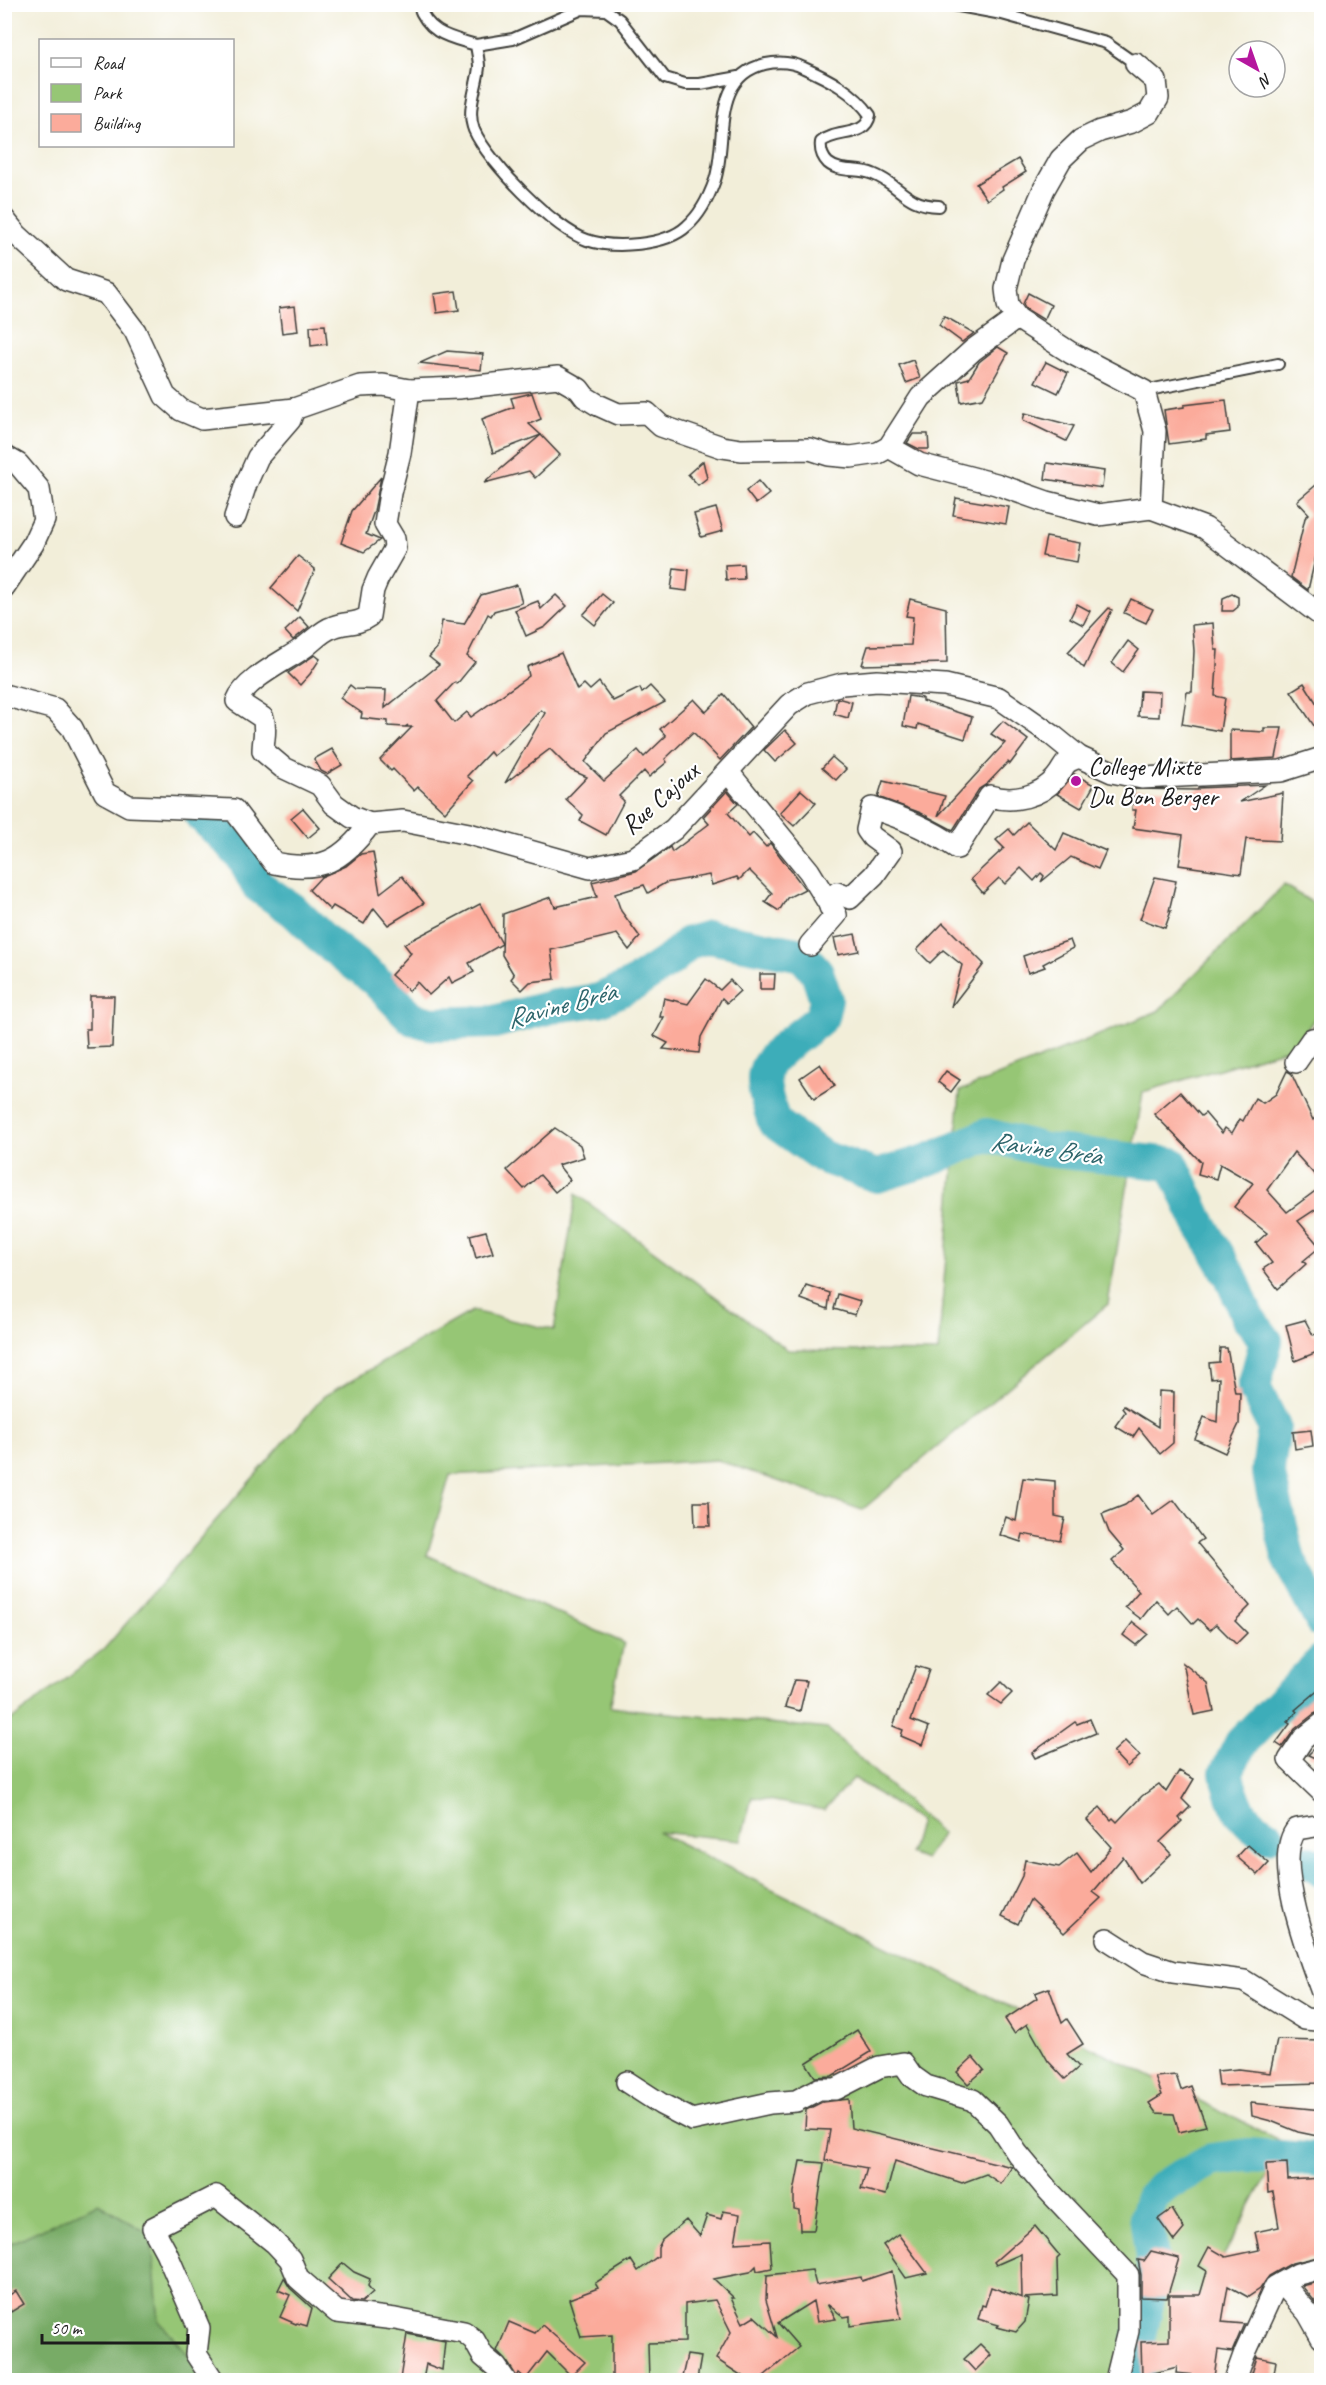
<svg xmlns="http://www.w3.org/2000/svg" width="1326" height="2385" viewBox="0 0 1326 2385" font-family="Caveat,sans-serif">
<rect width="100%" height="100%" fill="#fff"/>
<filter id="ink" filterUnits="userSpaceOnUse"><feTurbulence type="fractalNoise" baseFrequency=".0167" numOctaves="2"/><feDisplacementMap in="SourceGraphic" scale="12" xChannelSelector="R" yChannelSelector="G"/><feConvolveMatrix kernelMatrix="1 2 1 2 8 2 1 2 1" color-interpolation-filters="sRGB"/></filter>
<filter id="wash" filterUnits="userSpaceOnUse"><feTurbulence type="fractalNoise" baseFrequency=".008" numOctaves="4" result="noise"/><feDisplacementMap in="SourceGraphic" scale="24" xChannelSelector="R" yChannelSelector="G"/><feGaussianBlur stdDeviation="1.35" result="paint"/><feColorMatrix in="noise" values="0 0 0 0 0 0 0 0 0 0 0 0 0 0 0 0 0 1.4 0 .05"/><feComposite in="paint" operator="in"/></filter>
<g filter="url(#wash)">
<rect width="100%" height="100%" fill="#f2eed9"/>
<polygon fill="#96c675" stroke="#597148" stroke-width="1.5" points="1284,885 1321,908 1321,1009 1296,1046 1143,1092 1108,1304 862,1510 717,1460 450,1475 427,1555 624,1643 610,1707 828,1729 942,1834 925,1860 910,1854 920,1821 854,1778 824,1810 752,1797 741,1840 657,1832 1285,2143 1156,2380 5,2380 5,1725 104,1649 324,1396 472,1311 554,1330 576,1194 788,1350 938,1352 960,1091 1158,1011"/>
<path fill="#78ab66" stroke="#4a6441" stroke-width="1.5" d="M98 2203 151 2235 159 2321 209 2380H5L4 2351 8 2348C1 2316 3 2278 7 2245Z"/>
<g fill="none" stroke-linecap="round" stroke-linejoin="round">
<g stroke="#3dadb9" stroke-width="34">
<path d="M201 815 230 843 243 858 257 885 294 911 324 940 374 979 413 1019 432 1024 494 1022 555 1006 599 1000 634 984 673 958 688 943 709 937 802 955 817 972 826 999 822 1017C808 1031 769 1053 765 1072 761 1087 770 1108 774 1122L823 1157 877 1176 929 1160 987 1135 1045 1150 1172 1164 1199 1222 1231 1277 1247 1316 1266 1341 1254 1387 1274 1427 1268 1471 1289 1560 1322 1622"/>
<path d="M1268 1836C1238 1819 1235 1804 1226 1773L1241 1743 1322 1661"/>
<polyline points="1310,1862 1322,1871"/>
<polyline points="1140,2380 1138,2375 1139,2340 1154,2272 1146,2216 1152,2197 1167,2184 1211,2160 1248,2155 1322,2160"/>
</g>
</g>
<g id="blocks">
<g fill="#fbab9b">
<polygon points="1018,159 1026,172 1002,187 1003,189 987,200 976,184"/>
<polygon points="456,291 459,310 437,313 434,294"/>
<polygon points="1028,293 1051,305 1044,320 1026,309 1023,304"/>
<polygon points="295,306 298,331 282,333 279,308"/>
<polygon points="944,316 974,333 962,342 939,325"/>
<polygon points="325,325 327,344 311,346 310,326"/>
<polygon points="998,347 1008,353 983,398 961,402 958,381 969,378 979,362"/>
<polygon points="447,351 483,354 481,370 420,363"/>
<polygon points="913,360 920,378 906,383 899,365"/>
<polygon points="1046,362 1068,373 1058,393 1035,382"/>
<polygon points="532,393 541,419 529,424 541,435 493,453 482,419 514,407 511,398"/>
<polygon points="1226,400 1230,432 1206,435 1206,439 1169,444 1164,410 1184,407 1184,405"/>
<polygon points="1025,413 1074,426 1066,441 1023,420"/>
<polygon points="913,434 928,434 929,449 919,449 907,443"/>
<polygon points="541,435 560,455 535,478 529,471 484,483"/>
<polygon points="703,461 707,478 698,485 688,474"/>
<polygon points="1047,463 1104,471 1102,488 1045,479"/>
<polygon points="381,477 374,511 366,534 380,540 364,552 341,543 352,511"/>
<polygon points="1322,480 1322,555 1317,551 1308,590 1291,577 1305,518 1309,514 1297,501"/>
<polygon points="758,481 769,494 756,504 746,491"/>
<polygon points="956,498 1009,507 1006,524 953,515"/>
<polygon points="716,508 723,531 701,537 694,514"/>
<polygon points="1046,537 1080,543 1077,562 1042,556"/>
<polygon points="298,556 315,569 297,611 271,588"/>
<polygon points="743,564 744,579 726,580 725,565"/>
<polygon points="674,568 689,570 687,591 671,589"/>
<polygon points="517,585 522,603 494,611 491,616 488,614 467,656 475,662 457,684 455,682 437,701 454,723 467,712 471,717 529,676 527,667 561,653 577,690 584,684 590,690 599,682 613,701 640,688 642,693 650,686 665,702 606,733 585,762 604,781 638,750 644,757 666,736 660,729 694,699 706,712 724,694 751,727 720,760 693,732 665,759 667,762 649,777 644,771 619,796 624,801 606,835 580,821 583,815 566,799 587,777 571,770 550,749 505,783 545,713 541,710 507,745 493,756 490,752 467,776 473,781 445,812 418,787 414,791 393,769 391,771 380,760 412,727 406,727 408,725 405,727 388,726 388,721 361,718 362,713 340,698 350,685 355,689 386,690 385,708 439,665 429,657 438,647 442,621 464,624 481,595"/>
<polygon points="602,594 613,603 595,625 583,615"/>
<polygon points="1232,594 1238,597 1238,607 1233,611 1222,611 1223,598"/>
<polygon points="556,595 567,606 545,627 526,636 515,610 538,601 541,609"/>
<polygon points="910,599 946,608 947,663 862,665 868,646 911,645 913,617 906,616"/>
<polygon points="1131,599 1153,609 1146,623 1124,613"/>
<polygon points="1077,604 1090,611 1083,625 1070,618"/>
<polygon points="1109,608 1112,610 1084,668 1068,652"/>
<polygon points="300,617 309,627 293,640 285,631"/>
<polygon points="1213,623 1215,650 1218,650 1215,696 1225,698 1220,731 1182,724 1187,692 1192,692 1194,651 1192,625"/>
<polygon points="1128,641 1139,650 1123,672 1112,663"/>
<polygon points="315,655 320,659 310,674 300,685 288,673"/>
<polygon points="1304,683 1322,712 1322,738 1291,691"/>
<polygon points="1140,691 1160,692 1159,717 1138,716"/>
<polygon points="908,696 922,698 922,701 972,717 965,739 918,724 917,729 903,726"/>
<polygon points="837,698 852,702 848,718 834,714"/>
<polygon points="1003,721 1028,740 1010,764 1008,762 987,784 979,789 953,830 921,813 878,797 883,781 945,796 938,816 1005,743 991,734"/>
<polygon points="1264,728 1282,728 1276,758 1230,761 1230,730 1264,732"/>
<polygon points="785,730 797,743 775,762 764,750"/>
<polygon points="332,749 342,765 327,774 321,771 314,759"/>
<polygon points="832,757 846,769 836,780 822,768"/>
<polygon points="1074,774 1094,785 1081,808 1057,794"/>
<polygon points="1265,785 1240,802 1283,793 1280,841 1246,839 1241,874 1179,865 1183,835 1133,828 1136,810 1132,810 1134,789 1198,790 1198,788"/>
<polygon points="801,790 816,803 794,826 780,813"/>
<polygon points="727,791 738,804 728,813 749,837 753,833 766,847 770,843 805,889 787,898 779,911 765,902 772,893 749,870 739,880 737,877 712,885 709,875 665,883 648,893 644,885 615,894 621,911 640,937 629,950 617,934 551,950 555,979 530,982 522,990 511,979 514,975 502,955 503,914 551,897 555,907 597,897 592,882 636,871 670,847 672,852 709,824 703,817"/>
<polygon points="303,808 320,828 308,838 291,818"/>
<polygon points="1027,822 1056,850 1064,833 1106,851 1098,869 1071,857 1041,882 1044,876 1041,873 1034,881 1021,868 1005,884 999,878 983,893 971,879 1004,848 996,840 1009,829 1014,835"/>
<polygon points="373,852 380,893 402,876 424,903 388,925 374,908 364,924 333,906 330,910 309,890 321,877 346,866 361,854"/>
<polygon points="1155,877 1176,881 1169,911 1171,911 1165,928 1140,919"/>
<polygon points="480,904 502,944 469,963 474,972 452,983 449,977 429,995 417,982 409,991 391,975 411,953 404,944"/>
<polygon points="943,923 984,964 951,1007 962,965 943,950 930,963 917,950"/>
<polygon points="855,934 859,951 838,955 834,938"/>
<polygon points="1070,940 1073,948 1043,964 1045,967 1028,973 1023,956"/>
<polygon points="760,974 775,974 774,989 760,989"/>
<polygon points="706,979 720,990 730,980 740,991 727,1003 722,998 701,1037 699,1053 663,1049 668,1043 654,1036 664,1017 660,1017 664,998 688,1004"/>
<polygon points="90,996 114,996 112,1047 87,1048 86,1029 90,1029"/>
<polygon points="820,1064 835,1086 814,1099 800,1078"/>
<polygon points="946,1071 960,1080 951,1092 938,1082"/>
<polygon points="1287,1071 1291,1073 1313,1120 1322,1111 1322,1183 1294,1152 1267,1190 1287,1212 1322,1186 1322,1205 1298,1221 1320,1247 1303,1261 1306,1264 1278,1289 1263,1269 1272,1263 1256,1243 1267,1233 1234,1207 1253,1183 1220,1164 1216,1179 1198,1174 1201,1162 1154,1114 1180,1092 1201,1116 1205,1113 1222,1133 1225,1128 1232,1133 1240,1119 1243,1121 1255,1098 1263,1103 1276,1094"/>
<polygon points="555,1128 580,1145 584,1157 558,1165 570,1180 555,1192 540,1175 524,1189 507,1170"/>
<polygon points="486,1231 493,1253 476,1258 470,1235"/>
<polygon points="806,1285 830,1293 828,1309 801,1299"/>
<polygon points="838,1294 860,1301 855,1315 834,1309"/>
<polygon points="1305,1320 1313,1335 1322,1333 1322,1350 1295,1361 1286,1325"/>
<polygon points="1220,1348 1227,1348 1235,1392 1240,1392 1239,1424 1225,1453 1195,1439 1204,1417 1217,1422 1219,1378 1211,1379 1209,1363 1219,1362"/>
<polygon points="1159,1391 1174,1392 1173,1443 1160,1454 1139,1428 1133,1437 1115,1426 1125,1412 1122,1408 1124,1406 1158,1427"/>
<polygon points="1311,1430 1313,1446 1295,1449 1293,1432"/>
<polygon points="1023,1478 1055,1481 1055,1516 1065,1518 1060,1541 1023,1534 1021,1542 1000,1535 1006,1517 1016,1521"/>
<polygon points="1138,1495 1153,1515 1174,1500 1203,1539 1197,1543 1250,1606 1235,1621 1247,1633 1236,1644 1216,1624 1210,1630 1198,1619 1193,1624 1177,1606 1169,1614 1156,1600 1141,1619 1125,1607 1139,1591 1112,1561 1124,1550 1109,1532 1102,1514 1125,1505"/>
<polygon points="694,1502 709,1502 710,1526 695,1526"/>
<polygon points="1133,1622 1148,1634 1136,1645 1123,1635"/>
<polygon points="1183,1663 1208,1683 1214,1711 1194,1715"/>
<polygon points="916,1666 929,1670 911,1720 929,1727 922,1745 901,1736 903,1730 893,1726"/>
<polygon points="794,1680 807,1681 800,1711 785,1707"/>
<polygon points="1001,1682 1012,1693 1001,1704 988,1695"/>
<polygon points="1322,1687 1322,1711 1314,1714 1295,1729 1282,1747 1276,1743 1290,1724 1287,1722 1297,1712 1295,1710"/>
<polygon points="1090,1719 1096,1733 1035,1758 1032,1753 1075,1722 1077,1724"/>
<polygon points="1125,1741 1140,1756 1127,1767 1113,1752"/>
<polygon points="1322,1741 1322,1761 1308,1755"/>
<polygon points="1179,1771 1194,1779 1182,1799 1190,1807 1179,1818 1182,1821 1160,1842 1171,1854 1140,1883 1123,1857 1093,1892 1101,1898 1064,1933 1030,1900 1018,1924 1002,1916 1022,1876 1025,1860 1059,1867 1077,1853 1091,1872 1111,1847 1087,1820 1100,1807 1111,1820 1113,1818 1117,1822 1142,1796 1159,1784 1166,1792"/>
<polygon points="1248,1845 1269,1863 1258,1875 1237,1857"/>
<polygon points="1049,1988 1062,2023 1067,2019 1083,2044 1067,2054 1079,2067 1065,2079 1048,2061 1027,2024 1014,2033 1005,2019 1037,1998 1035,1993"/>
<polygon points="857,2030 871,2052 832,2076 815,2077 806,2063"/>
<polygon points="1277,2040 1322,2041 1320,2083 1219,2086 1217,2071 1239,2069 1270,2073"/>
<polygon points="973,2057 984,2070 968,2084 957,2072"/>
<polygon points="1176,2075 1181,2090 1191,2086 1206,2126 1179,2132 1174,2114 1156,2113 1149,2103 1162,2095 1155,2077"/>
<polygon points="849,2099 851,2128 1012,2167 1001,2184 986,2174 962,2183 895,2161 886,2195 861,2189 867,2168 825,2160 830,2130 805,2129 806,2110 822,2102"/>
<polygon points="1251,2103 1322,2110 1322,2137 1298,2132 1271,2121 1252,2116"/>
<polygon points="800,2161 824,2163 814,2230 800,2230 799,2210 794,2209 794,2192"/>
<polygon points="1287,2163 1288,2180 1322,2178 1322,2256 1292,2263 1269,2276 1260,2289 1248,2297 1228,2286 1222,2322 1244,2324 1232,2352 1218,2350 1214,2377 1176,2373 1177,2367 1142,2376 1141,2342 1169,2341 1169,2295 1200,2295 1207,2271 1199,2266 1209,2247 1226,2257 1259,2250 1255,2232 1279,2227 1273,2192 1268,2193 1266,2164"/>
<polygon points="1172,2209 1184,2229 1174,2241 1158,2219"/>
<polygon points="723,2211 740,2214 735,2243 770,2241 772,2268 757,2271 756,2266 750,2272 714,2279 734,2298 731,2298 743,2323 754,2316 777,2337 766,2300 767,2275 812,2270 816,2285 861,2277 862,2281 892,2271 901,2319 850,2326 850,2316 844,2317 827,2304 836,2319 817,2322 813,2301 778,2323 799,2347 759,2380 748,2380 716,2359 731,2332 715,2300 685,2304 685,2342 648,2343 649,2380 612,2380 612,2335 581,2337 569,2299 598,2288 595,2283 631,2260 638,2271 658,2256 658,2248 662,2240 686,2220 700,2236 707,2215 721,2219"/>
<polygon points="1035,2226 1060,2256 1057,2259 1058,2296 1024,2298 1029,2300 1025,2322 1016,2332 997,2327 999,2325 978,2319 982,2305 985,2306 991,2287 1022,2298 1021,2254 996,2265 994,2262"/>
<polygon points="898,2234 927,2273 906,2278 883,2245"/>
<polygon points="1151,2251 1179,2258 1167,2298 1141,2297 1141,2275 1138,2260 1144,2261"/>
<polygon points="343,2263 354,2272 370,2279 368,2286 373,2292 362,2302 352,2301 328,2279"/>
<polygon points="284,2278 290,2288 312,2308 307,2326 297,2323 296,2324 280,2317 290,2295 278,2290"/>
<polygon points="1322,2281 1322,2296 1317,2304 1302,2286"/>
<polygon points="16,2291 24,2304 11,2312 4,2298"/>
<polygon points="509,2322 535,2333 542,2325 585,2362 571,2376 547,2352 526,2379 519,2373 517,2377 506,2360 497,2351"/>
<polygon points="407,2334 445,2341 442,2370 426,2364 423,2380 400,2379"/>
<polygon points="980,2344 991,2355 975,2371 964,2359"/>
<polygon points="687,2355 701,2357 697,2380 682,2377"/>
<polygon points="1257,2357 1276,2361 1273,2380 1250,2380"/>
</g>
</g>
</g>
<g filter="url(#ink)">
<use href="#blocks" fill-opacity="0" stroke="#3c3c38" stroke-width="1.5"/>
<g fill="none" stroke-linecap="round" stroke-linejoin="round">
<defs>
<g id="service">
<path d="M418 4C428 34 449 37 476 45 477 52 479 60 479 67 477 88 466 110 474 130 488 162 554 229 587 240 613 249 666 246 687 226 701 214 709 197 715 180 728 140 710 77 765 64 779 61 792 62 804 68 829 79 854 92 870 115 866 138 836 129 821 142 820 150 822 157 828 163 840 173 859 168 873 174 901 185 904 205 939 206"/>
<polyline points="948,4 1002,14 1106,43 1136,64"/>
<polyline points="476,45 513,39 582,9 606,10 620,20 665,78 685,84 700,84 739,77"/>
<polyline points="1144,391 1278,364"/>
</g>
<g id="minor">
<polyline points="1136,64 1156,81 1158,98 1149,113 1132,122 1100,131 1081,140 1061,159 1044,189 1013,260 1006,289 1008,305 1017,318 1071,353 1144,391 1155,431 1151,508 1205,528 1322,616"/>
<polyline points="4,219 17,235 66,280 106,293 135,331 165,396 181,410 202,419 294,409 360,386 383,385 409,390 458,388 558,377 579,389 585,397 598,405 618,414 647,413 661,426 722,447 741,450 810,449 829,455 851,457 878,453 889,447 921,397 973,350 1017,318"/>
<polyline points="889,447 919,464 996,484 1047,502 1098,515 1151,508"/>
<polyline points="4,456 18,464 39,489 44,520 33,544 4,587"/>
<polyline points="235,517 246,484 258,457 290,420 294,409"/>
<path d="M4 695 55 709 72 728 105 793 129 806 234 810 274 863C321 873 342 861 370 824L403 821 469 834 590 868 633 859 674 829 789 705 808 693 842 684 877 681 945 685 999 698 1052 735 1079 757 1112 772 1142 778 1281 771 1322 758"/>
<polyline points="728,772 809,871 836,915 810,945"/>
<path d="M370 824 352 817 334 804 320 785 282 767 263 751C263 739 267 730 263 718L237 701C246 678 286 661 306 646 315 639 323 630 333 627 347 621 355 626 369 616L373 590 378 578 395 548 394 539 385 524 390 493 400 453 409 390"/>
<path d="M830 907 832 899 837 893 850 898 874 875 891 851 872 837 867 830 872 808C903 818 930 829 957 848L990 796C1013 803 1040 797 1056 778 1067 765 1060 764 1079 757"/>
<polyline points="1296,1062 1312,1039 1322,1037"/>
<polyline points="1322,1724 1303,1739 1289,1760 1322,1792"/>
<path d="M1322 1825 1297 1829C1271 1859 1310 1959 1322 1992"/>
<polyline points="1107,1939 1143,1962 1173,1972 1244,1981 1305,2019 1317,2020 1322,2017"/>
<polyline points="627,2082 661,2104 692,2120 770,2103 796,2101 819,2089 836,2089 879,2067 903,2063 912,2076 926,2086 973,2100 998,2124 1017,2153 1047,2189 1128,2275 1128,2331 1116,2380"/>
<polyline points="1282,2283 1308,2313 1322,2338"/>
<polyline points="213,2380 196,2354 199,2328 166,2252 153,2228 216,2196 275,2243 290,2259 298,2278 337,2312 395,2319 464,2332 474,2340 483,2356 496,2367 505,2380"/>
<polyline points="1235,2380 1244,2355 1275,2287 1298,2274 1322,2268"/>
</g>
</defs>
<use href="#service" stroke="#3c3c38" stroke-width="14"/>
<use href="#minor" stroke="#3c3c38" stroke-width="24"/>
<use href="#service" stroke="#fff" stroke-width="10"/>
<use href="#minor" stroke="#fff" stroke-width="21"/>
</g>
</g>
<circle fill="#b5179e" stroke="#fff" stroke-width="2" cx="1076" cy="781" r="6"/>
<g text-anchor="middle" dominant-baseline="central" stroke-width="4.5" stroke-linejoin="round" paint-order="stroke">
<g font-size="26" fill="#1c1c1c" stroke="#fff" text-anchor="start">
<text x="1088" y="766">College Mixte<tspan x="1088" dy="30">Du Bon Berger</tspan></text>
</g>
<g font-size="26" fill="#1c1c1c" stroke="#fff">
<text transform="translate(660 798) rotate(-42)">Rue Cajoux</text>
</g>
<g font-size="27" font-style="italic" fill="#2c646a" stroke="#fff">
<text transform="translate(561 1005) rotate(-15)">Ravine Bréa</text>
<text transform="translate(1046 1148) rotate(8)">Ravine Bréa</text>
</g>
</g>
<rect width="1326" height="2385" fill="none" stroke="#fff" stroke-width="24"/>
<rect x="39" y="39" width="195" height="108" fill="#ffffff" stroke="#a4a4a4" stroke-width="1.5"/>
<rect x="51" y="58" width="30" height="9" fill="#ffffff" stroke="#a4a4a4" stroke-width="1.5"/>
<text x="93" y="69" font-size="18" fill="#1c1c1c">Road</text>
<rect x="51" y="84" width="30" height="18" fill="#96c675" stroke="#a4a4a4" stroke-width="1.5"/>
<text x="93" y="99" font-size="18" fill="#1c1c1c">Park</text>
<rect x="51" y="114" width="30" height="18" fill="#fbab9b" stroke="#a4a4a4" stroke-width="1.5"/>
<text x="93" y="129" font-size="18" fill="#1c1c1c">Building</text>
<g transform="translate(1257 69) rotate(140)"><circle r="28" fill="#ffffff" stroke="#a4a4a4" stroke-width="1.5"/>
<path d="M0-4.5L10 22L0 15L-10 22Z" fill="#b5179e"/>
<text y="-9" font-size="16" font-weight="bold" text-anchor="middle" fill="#1c1c1c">N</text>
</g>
<path d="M42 2334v9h146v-9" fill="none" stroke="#1c1c1c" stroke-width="3"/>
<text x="51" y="2334" font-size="18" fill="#1c1c1c" stroke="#ffffff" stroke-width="4.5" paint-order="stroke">50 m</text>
</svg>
